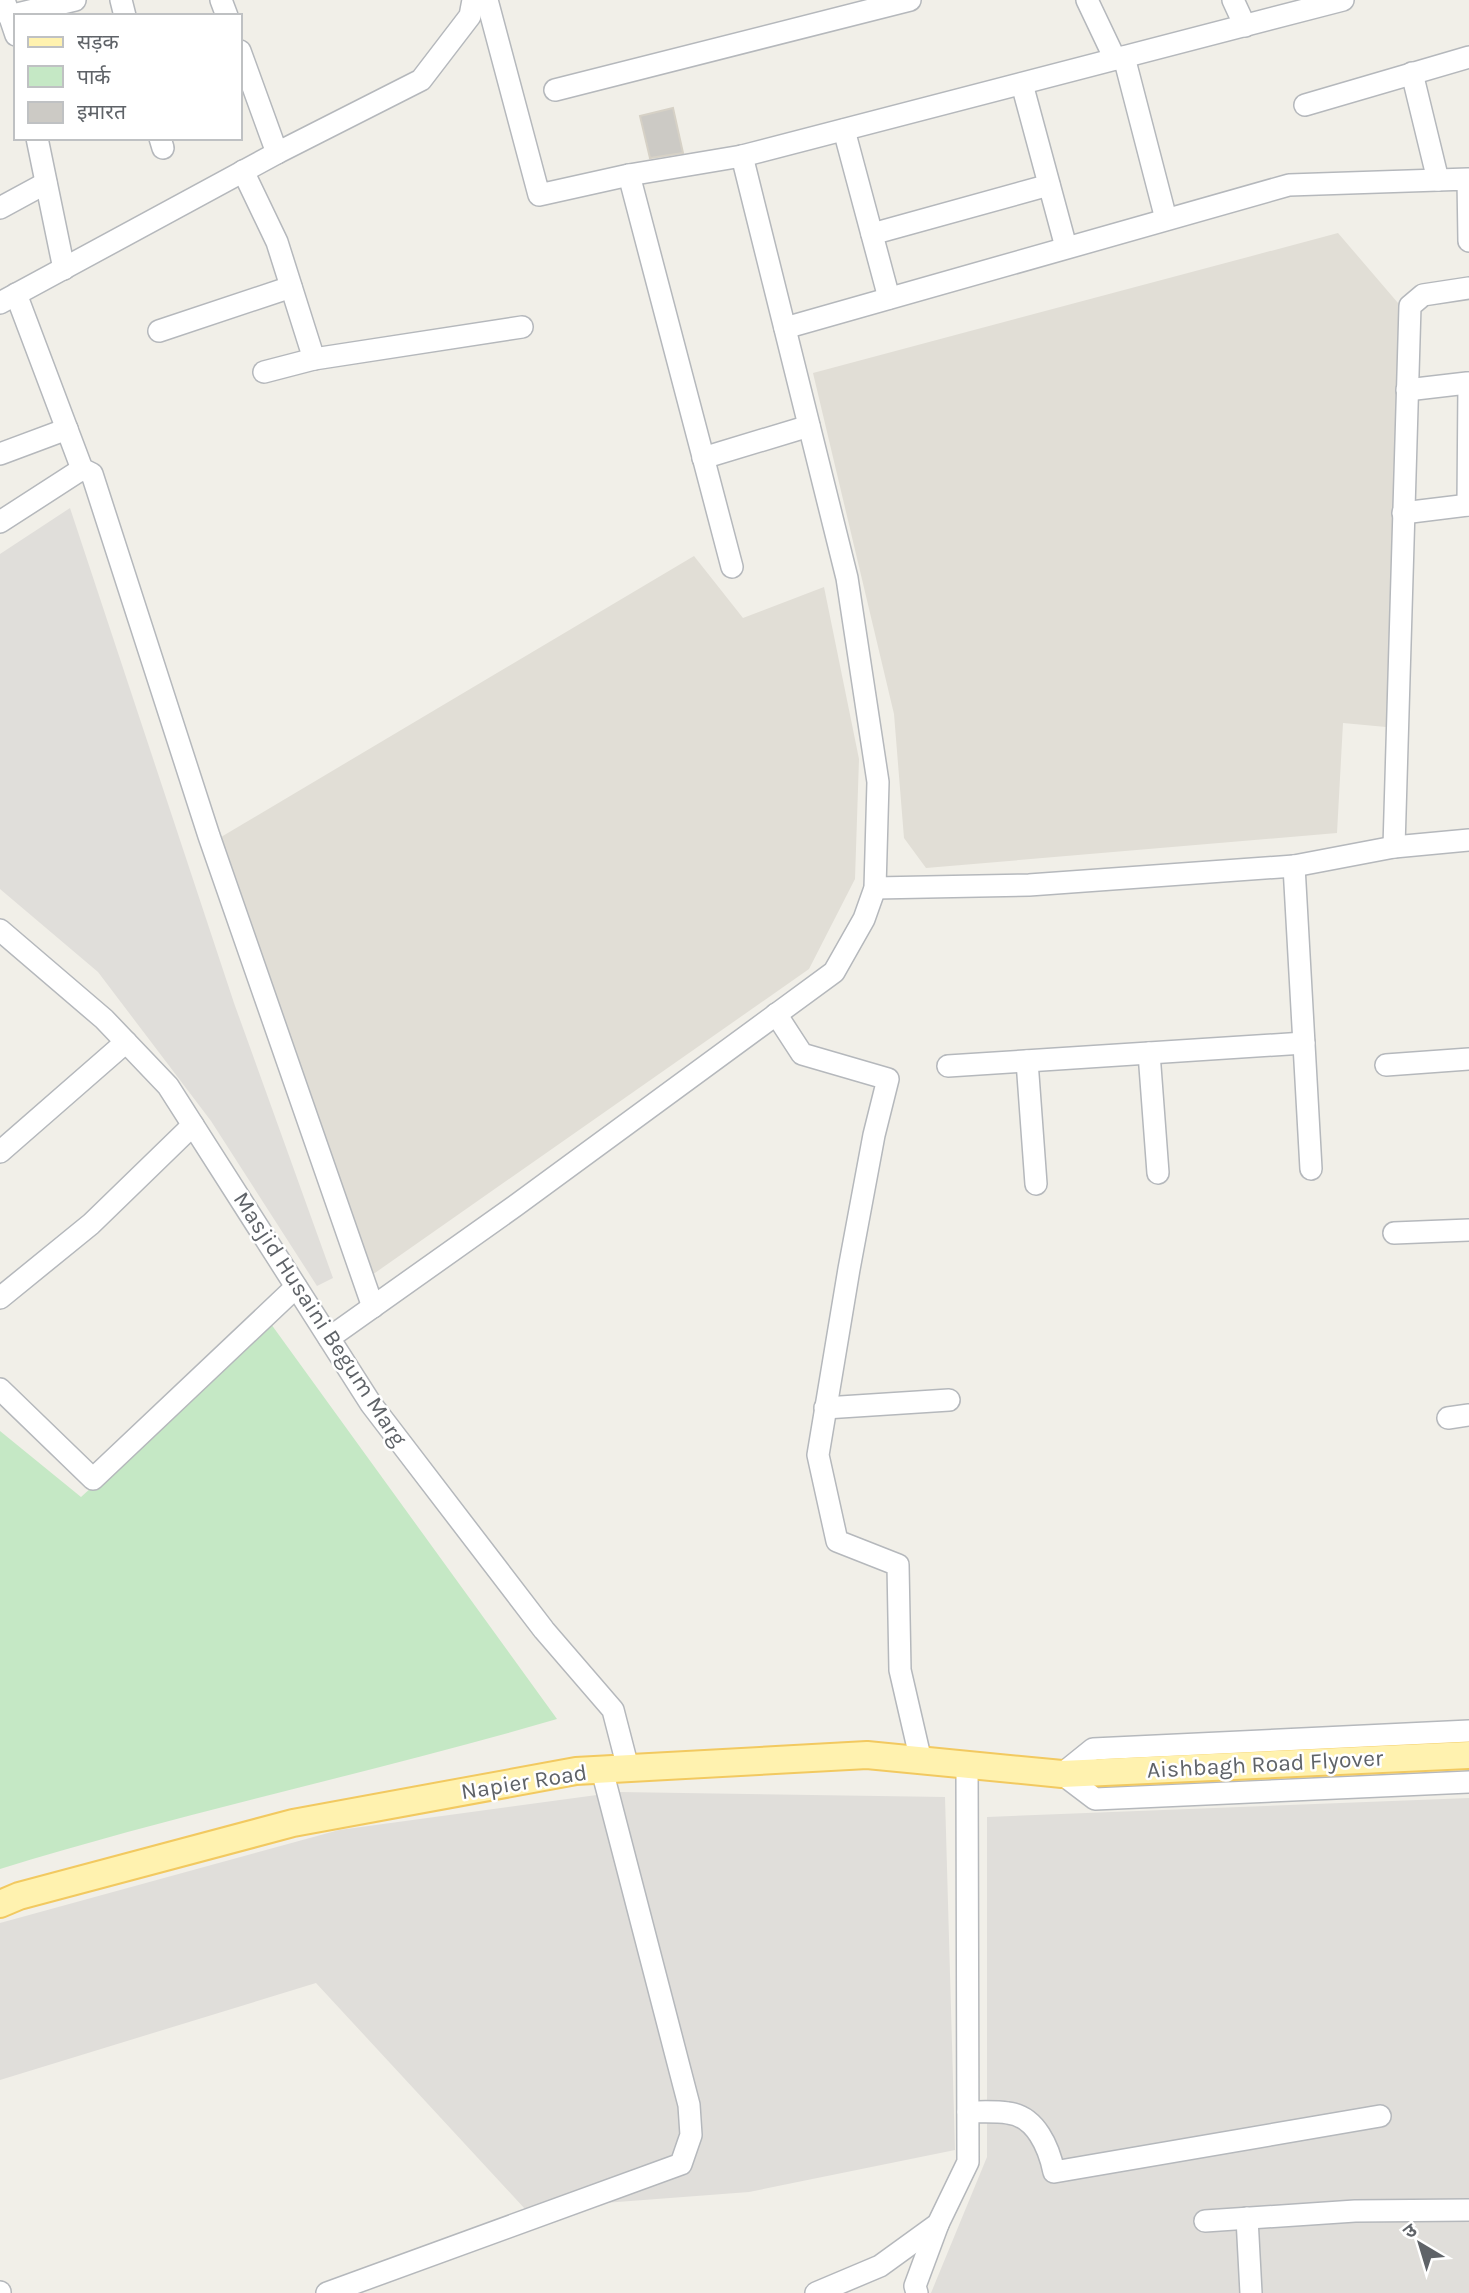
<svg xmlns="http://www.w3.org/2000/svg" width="1469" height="2293" viewBox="0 0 1469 2293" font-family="Karla,'Noto Sans Devanagari',sans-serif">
<rect width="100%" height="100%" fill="#f1efe8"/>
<g fill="#e0deda">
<polygon points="70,508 234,1003 333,1278 317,1286 211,1121 98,972 0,889 0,554"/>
<polygon points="619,1792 945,1797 955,2150 749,2192 525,2209 316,1983 0,2080 0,1923 339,1830"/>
<polygon points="1469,1798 1469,2293 931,2293 987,2157 987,1817"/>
</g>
<g fill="#e1ded6">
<polygon points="1338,233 1404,310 1386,727 1343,723 1337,833 926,868 904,838 894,714 813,373"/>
<polygon points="694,556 743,618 824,587 859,759 855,879 809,969 372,1275 216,840"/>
</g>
<path fill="#c5e8c5" d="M271 1324 557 1719C372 1773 184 1812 0 1869V1431L81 1497Z"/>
<polygon fill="#cccac5" stroke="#d6d1c6" stroke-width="2" points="673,108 683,153 650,158 640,116"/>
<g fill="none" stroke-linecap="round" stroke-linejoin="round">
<defs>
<g id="minor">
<polyline points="4,0 16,35"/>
<polyline points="121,0 125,16"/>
<polyline points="221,0 227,16"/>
<polyline points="487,0 539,195 629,175 742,156 1343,0"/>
<polyline points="1087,0 1115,59"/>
<polyline points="1233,0 1245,26"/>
<polyline points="9,16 75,0"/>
<polyline points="240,51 277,153"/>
<polyline points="1124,57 1166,219"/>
<polyline points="1412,73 1438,180"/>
<polyline points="1022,84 1066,247"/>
<polyline points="555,90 910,0"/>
<polyline points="1305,105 1469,57"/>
<polyline points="844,130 889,298"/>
<polyline points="37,138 64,269"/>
<polyline points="160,138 163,148"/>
<polyline points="243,171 277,242 314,359"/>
<polyline points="629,175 732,567"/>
<polyline points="0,208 46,183"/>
<polyline points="872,234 1049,185"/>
<polyline points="16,294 82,469 92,474 209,836 373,1307"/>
<polyline points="0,303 277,153 421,80 470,16 473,0"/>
<polyline points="785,328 1289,185 1468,179 1469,241"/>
<polyline points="159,331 291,287"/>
<polyline points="264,372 314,359 522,327"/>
<polyline points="1407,390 1467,383"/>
<polyline points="0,454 67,429"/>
<polyline points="703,458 809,426"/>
<polyline points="1468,505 1469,383"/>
<polyline points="1403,513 1469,505"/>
<polyline points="0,522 82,469"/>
<polyline points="1394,847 1410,306 1423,295 1469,288"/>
<polyline points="1294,866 1311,1169"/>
<polyline points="875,888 1029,885 1294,866 1394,847 1469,840"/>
<polyline points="0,930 104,1019 168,1086 371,1404 544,1630 613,1710 628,1768"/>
<polyline points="776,1014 802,1054 888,1079 874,1135 849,1269 818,1455 837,1541 898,1565 900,1670 921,1761"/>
<polyline points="1149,1053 1158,1173"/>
<polyline points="1027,1061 1036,1184"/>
<polyline points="1386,1065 1469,1059"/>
<polyline points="948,1066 1304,1043"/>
<polyline points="0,1152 126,1042"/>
<polyline points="1394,1233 1469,1230"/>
<polyline points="0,1298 91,1224 193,1125"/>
<polyline points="329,1338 515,1206 834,972 864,919 875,888 878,782 847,578 742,156"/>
<polyline points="0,1389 93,1479 296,1287"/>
<polyline points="825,1408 949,1400"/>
<polyline points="1448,1418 1469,1415"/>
<polyline points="1469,1731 1093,1749 1062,1774 1095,1799 1469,1782"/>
<path d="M968 2112C981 2112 995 2111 1008 2113 1036 2116 1049 2148 1054 2172L1380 2116"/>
<polyline points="1247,2218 1251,2293"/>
<polyline points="1205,2221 1355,2211 1469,2210"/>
<polyline points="0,2292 0,2293"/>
<polyline points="327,2293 681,2164 691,2135 689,2105 602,1770"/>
<polyline points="816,2293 880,2266 938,2224 968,2162 967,1765"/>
<polyline points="917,2293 915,2286 938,2224"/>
</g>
<polyline id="major" points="0,1904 19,1896 293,1823 576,1771 867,1755 1062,1774 1469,1755"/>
</defs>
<use href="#minor" stroke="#b5b8bc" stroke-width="24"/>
<use href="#major" stroke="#f2c960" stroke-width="30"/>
<use href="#minor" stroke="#fff" stroke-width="21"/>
<use href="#major" stroke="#fff2af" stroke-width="26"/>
</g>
<g text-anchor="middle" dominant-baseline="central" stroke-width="5" stroke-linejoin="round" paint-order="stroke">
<g font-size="23" fill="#5f6368" stroke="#fff">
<text transform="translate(320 1319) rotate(57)">Masjid Husaini Begum Marg</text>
<text transform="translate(1265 1764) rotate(-3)">Aishbagh Road Flyover</text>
<text transform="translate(524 1782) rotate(-9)">Napier Road</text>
</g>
</g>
<rect x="14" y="14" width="228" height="126" fill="#ffffff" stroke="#bfc1c3" stroke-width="2"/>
<rect x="28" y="37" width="35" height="10" fill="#fff2af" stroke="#bfc1c3" stroke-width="2"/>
<text x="77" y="49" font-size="21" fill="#5f6368">सड़क</text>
<rect x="28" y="66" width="35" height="21" fill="#c5e8c5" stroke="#bfc1c3" stroke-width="2"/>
<text x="77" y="84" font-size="21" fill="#5f6368">पार्क</text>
<rect x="28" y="102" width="35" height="21" fill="#cccac5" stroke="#bfc1c3" stroke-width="2"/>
<text x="77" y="119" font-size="21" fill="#5f6368">इमारत</text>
<g transform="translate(1420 2244) rotate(322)" stroke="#ffffff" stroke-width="5" paint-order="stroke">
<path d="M0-5L12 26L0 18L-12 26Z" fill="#5f6368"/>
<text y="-10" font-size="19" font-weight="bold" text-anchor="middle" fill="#5f6368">उ</text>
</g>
</svg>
